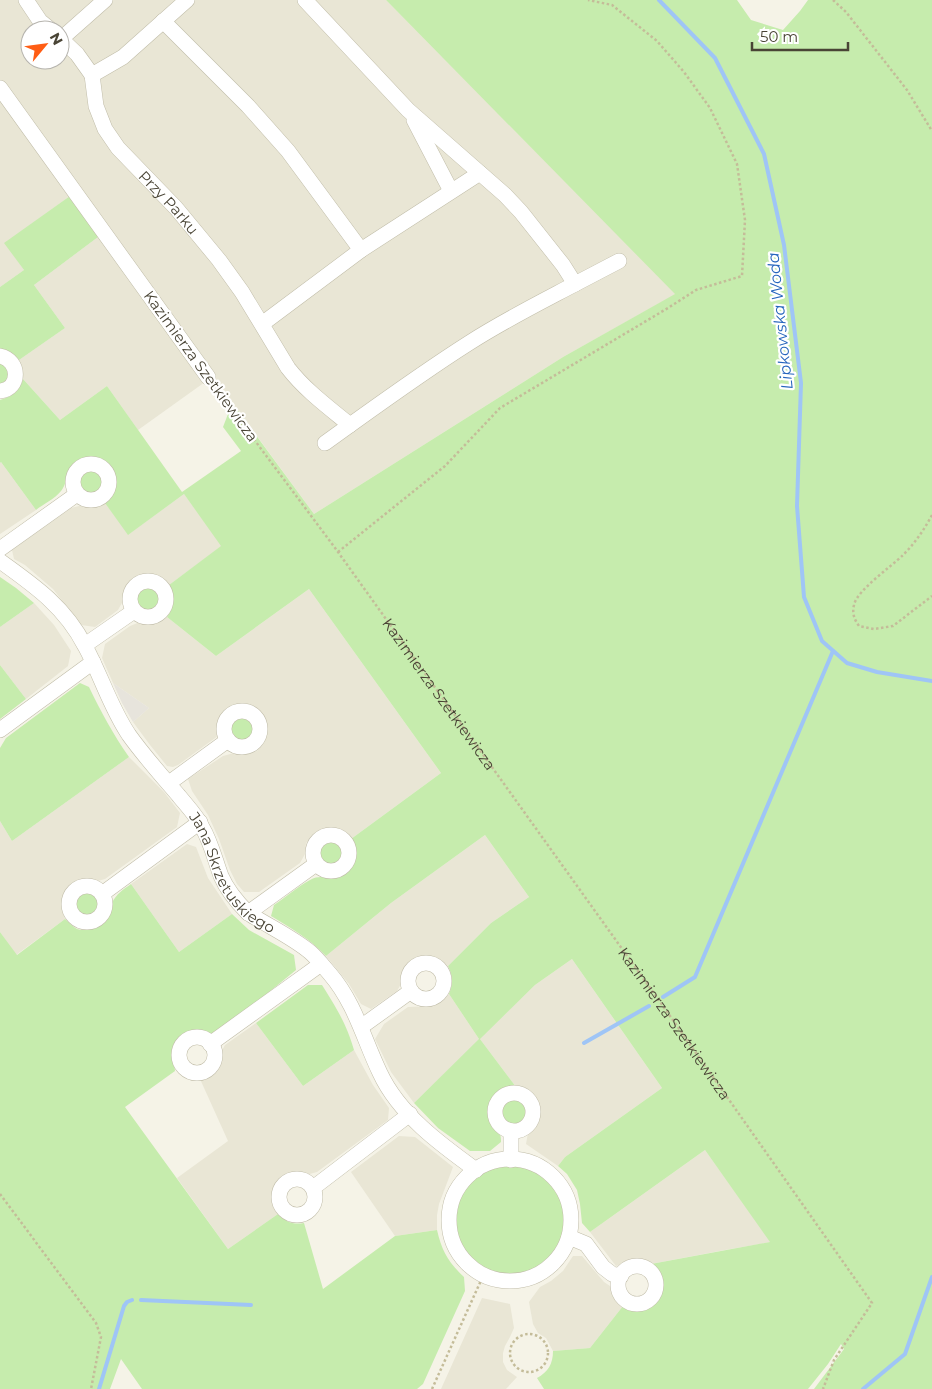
<svg xmlns="http://www.w3.org/2000/svg" width="932" height="1389" viewBox="0 0 932 1389" font-family="Montserrat,sans-serif">
<rect width="100%" height="100%" fill="#f5f3e7"/>
<g fill="#e9e6d5" fill-rule="evenodd">
<path d="M0 0H386L676 294 563 357 314 514 213 376 0 82ZM30 30H60V60H30Z"/>
<polygon points="0,99 70,196 5,243 24,270 0,287"/>
<polygon points="98,237 205,382 138,430 107,386 60,420 23,379 23,370 19,360 65,328 34,285"/>
<polygon points="1,462 36,510 0,534 0,463"/>
<polygon points="184,494 222,546 169,585 161,578 154,575 145,574 137,577 130,583 127,588 123,601 118,610 95,627 81,625 53,589 25,565 14,559 12,550 71,508 83,505 88,507 95,506 105,503 129,534"/>
<polygon points="309,589 441,773 351,839 345,832 336,828 326,828 318,831 312,836 306,843 305,854 300,863 259,892 244,892 237,884 230,870 219,839 208,815 192,791 188,779 223,756 234,753 242,755 257,751 264,743 267,733 265,719 258,710 248,705 242,705 232,707 222,715 218,723 217,731 218,736 178,765 173,767 167,766 150,745 133,722 149,708 113,683 102,658 105,644 130,626 140,622 149,625 159,622 167,617 216,656"/>
<polygon points="34,603 54,625 71,651 68,666 26,699 0,665 0,627"/>
<polygon points="129,757 164,792 180,813 177,827 105,879 94,882 86,880 77,881 70,885 64,894 62,901 62,910 65,919 16,955 0,932 0,821 12,841"/>
<polygon points="485,835 529,897 491,923 448,966 441,960 433,957 429,956 413,960 407,966 403,972 402,982 397,991 371,1009 361,1004 349,984 326,956 391,903"/>
<polygon points="187,844 196,847 208,878 232,914 179,952 131,884"/>
<polygon points="572,959 662,1088 565,1157 558,1166 526,1144 528,1133 535,1128 538,1122 540,1112 538,1102 529,1092 516,1087 480,1039 414,1103 391,1072 375,1039 384,1024 408,1007 431,1006 443,1000 449,994 479,1039 535,985"/>
<polygon points="256,1023 303,1086 354,1050 373,1085 389,1108 388,1120 317,1172 306,1175 293,1174 281,1180 277,1184 273,1195 273,1203 278,1214 228,1249 177,1178 228,1141 200,1079 206,1077 213,1072 216,1067 219,1061 220,1054 225,1045"/>
<polygon points="399,1136 415,1137 453,1167 439,1204 437,1215 437,1230 395,1236 351,1172"/>
<polygon points="705,1150 771,1242 725,1250 651,1264 643,1260 635,1260 616,1266 590,1232"/>
<polygon points="573,1256 582,1256 604,1282 613,1288 615,1296 623,1306 590,1348 553,1351 546,1338 538,1333 533,1324 529,1302 540,1287 551,1281 563,1271"/>
<polygon points="482,1298 510,1304 514,1328 510,1337 505,1346 503,1353 503,1362 507,1370 517,1377 506,1389 441,1389"/>
</g>
<polygon fill="#e7e4dc" points="113,683 149,708 133,722 122,703"/>
<g fill="#c6ecad">
<path d="M386 0H737L751 20 783 30 800 11 808 0H932V1389H814L844 1349 841 1344 828 1364 808 1389H544L537 1378C548 1372 553 1364 553 1351L590 1348 623 1306C654 1319 676 1287 651 1264L770 1242 705 1150 590 1232 582 1223 580 1204 577 1190 567 1174 558 1166 565 1157 662 1088 572 959 535 985 480 1039 516 1087C498 1091 484 1101 491 1121 493 1126 498 1130 500 1134 501 1137 501 1140 501 1142L490 1151H470L438 1128 414 1103 479 1039 449 994C453 984 453 976 448 966L491 923 529 897 485 835 391 903 326 956C310 939 291 928 271 916L274 905C286 897 297 887 310 880 320 874 327 879 337 877 355 873 359 853 351 839L441 773 309 589 216 656 167 617C175 606 175 597 169 585L221 546 184 494 128 535 105 503C110 498 114 493 115 487 119 470 101 453 84 458 64 464 70 480 61 491 55 499 43 504 36 510L1 462 0 463V400C13 396 19 392 23 379L60 420 107 386 182 492 241 451 223 427 228 414 236 408 314 514 563 357 675 294Z"/>
<polygon points="70,196 98,237 34,285 65,328 19,360 12,353 0,350 0,287 24,270 4,243"/>
<polygon points="0,363 6,366 10,376 0,387"/>
<circle cx="91" cy="482" r="12"/>
<polygon points="0,577 16,588 34,603 0,627"/>
<circle cx="149" cy="599" r="12"/>
<polygon points="0,665 26,699 0,719"/>
<path d="M80 683 89 687C101 712 113 734 129 757L12 841 0 821V748L6 738Z"/>
<circle cx="243" cy="730" r="12"/>
<circle cx="331" cy="853" r="12"/>
<path d="M131 884 179 952 232 914 249 930 294 955 296 970 215 1036 190 1033 178 1038 172 1048 175 1071 125 1107 228 1249 278 1214C286 1222 293 1225 304 1223L323 1289 395 1236 437 1230C442 1251 448 1262 464 1277L465 1291 423 1384 417 1389H142L121 1359 110 1389H0V932L17 955 65 919C69 922 73 927 77 929 86 932 99 928 106 921 110 915 109 909 112 903 116 894 124 889 131 884Z"/>
<circle cx="87" cy="904" r="12"/>
<path d="M308 985H322C337 1009 346 1023 354 1050L303 1086 256 1023Z"/>
<circle cx="515" cy="1112" r="13"/>
<circle cx="510" cy="1220" r="55"/>
</g>
<g fill="none" stroke-linecap="round" stroke-linejoin="round">
<g stroke="#9fc5f6" stroke-width="4">
<polyline points="659,0 715,58 764,154 784,245 801,383 797,506 804,597 822,641 847,663 877,672 932,681"/>
<polyline points="663,997 695,977 833,651"/>
<polyline points="584,1043 649,1006"/>
<polyline points="141,1300 251,1305"/>
<polyline points="99,1389 124,1306 127,1302 132,1300"/>
<polyline points="863,1389 905,1354 932,1277"/>
</g>
<defs>
<g id="minor">
<polyline points="26,0 40,21 51,30"/>
<path id="s2" d="M187 0 123 57 92 75 96 106 105 129 118 148 176 208 219 260 242 292 288 368C305 390 328 407 350 425 389 397 428 369 469 343 503 321 539 303 575 284"/>
<polyline points="305,0 408,110 505,195 521,212 563,265 575,284 619,261"/>
<polyline points="163,21 248,106 288,151 361,250"/>
<polyline points="60,38 77,54 92,75"/>
<polyline points="61,39 105,0"/>
<polyline points="0,88 208,377"/>
<polyline points="414,120 451,191"/>
<polyline points="262,324 361,250 480,173"/>
<path d="M0 356C20 360 21 389 0 391"/>
<polyline points="325,443 350,425"/>
<circle cx="91" cy="482" r="18"/>
<polyline points="0,549 77,494"/>
<path id="s3" d="M0 561C35 586 65 607 85 646 101 675 110 707 129 735 144 756 162 776 179 796 187 806 197 816 202 827 211 842 215 860 221 876 227 890 238 903 248 913 268 926 292 937 310 952 317 958 324 967 330 974 355 1003 364 1040 380 1073 399 1114 440 1144 476 1170"/>
<circle cx="148" cy="599" r="18"/>
<polyline points="85,645 134,611"/>
<circle cx="242" cy="729" r="18"/>
<polyline points="0,730 93,662"/>
<polyline points="169,783 228,740"/>
<circle cx="331" cy="853" r="18"/>
<circle cx="87" cy="904" r="18"/>
<polyline points="102,894 200,822"/>
<polyline points="248,913 316,864"/>
<circle cx="426" cy="981" r="18"/>
<polyline points="361,1027 411,991"/>
<circle cx="197" cy="1055" r="18"/>
<polyline points="210,1044 321,964"/>
<circle cx="514" cy="1112" r="19"/>
<circle cx="510" cy="1220" r="61"/>
<polyline points="511,1160 511,1131"/>
<circle cx="297" cy="1197" r="18"/>
<polyline points="313,1188 410,1114"/>
<polyline points="569,1237 586,1244 603,1267 612,1274 621,1276"/>
<circle cx="637" cy="1285" r="19"/>
</g>
</defs>
<use href="#minor" stroke="#c1bda9" stroke-width="16"/>
<g stroke="#c4bc99" stroke-width="2.5" stroke-dasharray="2.5 2.5" stroke-linecap="butt">
<polyline points="833,0 846,12 907,90 932,131"/>
<path id="s1" d="M215 387 338 552 663 1006 872 1303 834 1360 823 1389"/>
<path d="M932 515C924 530 915 543 903 555 891 567 857 590 854 605 852 613 854 619 859 626L874 629 893 626 932 596"/>
<polyline points="338,552 445,466 500,408 668,308 696,290 742,276 745,220 737,164 710,108 684,72 657,41 612,5 588,0"/>
<polyline points="0,1194 96,1323 101,1337 91,1389"/>
<circle cx="529" cy="1353" r="19"/>
<polyline points="432,1389 483,1276"/>
</g>
<use href="#minor" stroke="#fff" stroke-width="15"/>
</g>
<g text-anchor="middle" dominant-baseline="central" stroke-width="4.5" stroke-linejoin="round" paint-order="stroke">
<g font-size="15" fill="#494435" stroke="#fff">
<text stroke="none"><textPath href="#s2" startOffset="275">Przy Parku</textPath></text>
<text transform="translate(201 366) rotate(54)">Kazimierza Szetkiewicza</text>
<text stroke="none"><textPath href="#s1" startOffset="380">Kazimierza Szetkiewicza</textPath></text>
<text stroke="none"><textPath href="#s3" startOffset="395">Jana Skrzetuskiego</textPath></text>
<text stroke="none"><textPath href="#s1" startOffset="785">Kazimierza Szetkiewicza</textPath></text>
</g>
<g font-size="16" font-style="italic" fill="#2665bd" stroke="#fff">
<text transform="translate(780 321) rotate(-96)">Lipkowska Woda</text>
</g>
</g>
<g transform="translate(45 45) rotate(61)"><circle r="24" fill="#ffffff" stroke="#b6b4ae"/>
<path d="M0-4L9 19L0 12L-9 19Z" fill="#ff5d14"/>
<text y="-8" font-size="14" font-weight="bold" text-anchor="middle" fill="#494435">N</text>
</g>
<path d="M752 42v8h96v-8" fill="none" stroke="#494435" stroke-width="2.5"/>
<text x="760" y="42" font-size="15" fill="#494435" stroke="#ffffff" stroke-width="4" paint-order="stroke">50 m</text>
</svg>
